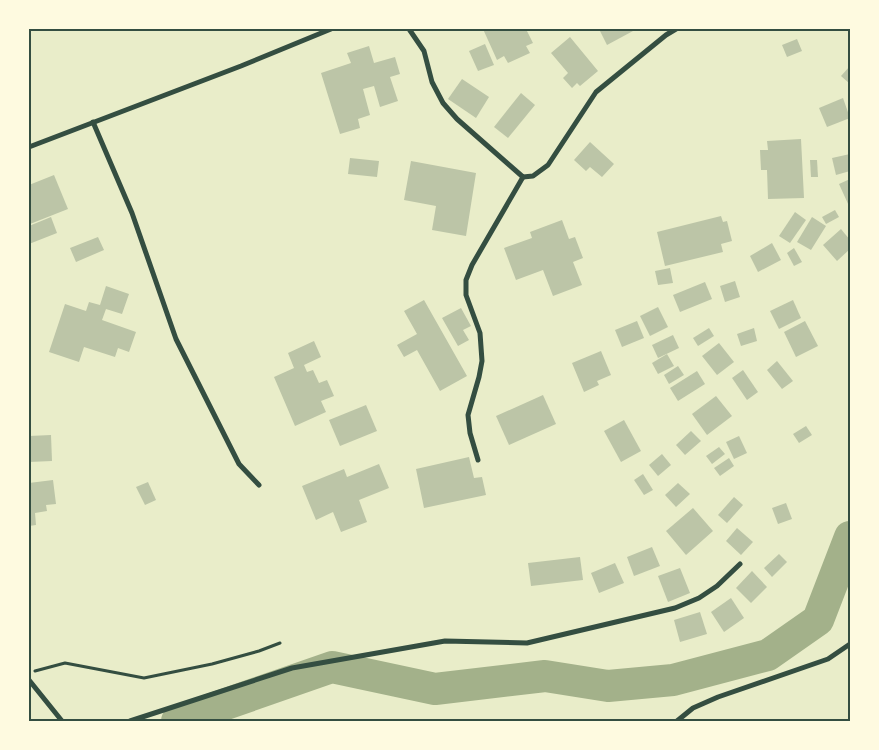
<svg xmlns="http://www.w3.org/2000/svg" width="879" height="750" viewBox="0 0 879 750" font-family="'Work Sans',sans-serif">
<rect width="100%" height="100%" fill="#e9edc9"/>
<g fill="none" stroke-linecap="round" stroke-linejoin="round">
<polyline stroke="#a3b18a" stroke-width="32" points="177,721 332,667 435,689 545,676 608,686 673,680 768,655 818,620 850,537"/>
</g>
<g fill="#bcc5a7">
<polygon points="483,29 526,29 533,43 526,46 530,53 508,63 504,56 497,60"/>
<polygon points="599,29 632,29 633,31 607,45"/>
<polygon points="570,37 598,71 580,86 577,83 572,88 563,78 568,73 551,53"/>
<polygon points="797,39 802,51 787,57 782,45"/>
<polygon points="485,44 494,65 478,71 469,51"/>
<polygon points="369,46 374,63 395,57 400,74 390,77 398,101 380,107 374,86 363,89 370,115 358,119 360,128 340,134 321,73 351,63 347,53"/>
<polygon points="850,66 850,84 841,76"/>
<polygon points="462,79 489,97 476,118 448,99"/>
<polygon points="521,93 535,105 508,138 494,127"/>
<polygon points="843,98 850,118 827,127 819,108"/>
<polygon points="801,139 804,198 768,199 767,170 761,170 760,150 768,150 767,141"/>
<polygon points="590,142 614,164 602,177 590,167 586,171 574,160"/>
<polygon points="850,154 850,171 836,175 832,158"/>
<polygon points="350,158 379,161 377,177 348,174"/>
<polygon points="810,160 817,160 818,177 811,177"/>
<polygon points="411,161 476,173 466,236 432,230 436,206 404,200"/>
<polygon points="54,175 68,209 30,224 29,185"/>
<polygon points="850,179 850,205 849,206 839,184"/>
<polygon points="835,210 839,217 826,224 822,217"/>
<polygon points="795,212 806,220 790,243 779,236"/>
<polygon points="721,216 723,222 727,221 732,241 721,244 723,252 665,266 657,232"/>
<polygon points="51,217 57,233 29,244 29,226"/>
<polygon points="812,217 826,226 811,250 797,242"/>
<polygon points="562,220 569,239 575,237 583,258 573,262 582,285 553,296 543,270 516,280 504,248 532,238 530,232"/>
<polygon points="841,229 850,240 850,249 837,261 823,245"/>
<polygon points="98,237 104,250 76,262 70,248"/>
<polygon points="772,243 781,260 758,272 750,256"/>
<polygon points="794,248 802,262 794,266 787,253"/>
<polygon points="670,268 673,283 658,285 655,271"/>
<polygon points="735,281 740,297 725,302 720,286"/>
<polygon points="705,282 712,299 680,312 673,295"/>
<polygon points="106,286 129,294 122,314 106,309 102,320 136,332 129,352 118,348 115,357 84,347 79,362 49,352 65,304 86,311 89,302 100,305"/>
<polygon points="424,300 467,376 440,391 417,350 404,357 397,345 417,334 404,311"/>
<polygon points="793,300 801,318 779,329 770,311"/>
<polygon points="658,307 668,327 650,336 640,316"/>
<polygon points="461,308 471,326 463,330 469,340 458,346 442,318"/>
<polygon points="637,321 644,338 622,347 615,330"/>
<polygon points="805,321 818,346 796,357 784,332"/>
<polygon points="709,328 714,336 698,346 693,338"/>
<polygon points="754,328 757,341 741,346 737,334"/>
<polygon points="673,335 679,348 658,358 652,345"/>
<polygon points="314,341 321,357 304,365 307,372 313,370 319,383 327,380 334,396 321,401 326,412 295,426 274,377 294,368 288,353"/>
<polygon points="719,343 734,362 717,375 702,356"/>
<polygon points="601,351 611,375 597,381 599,385 584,392 572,363"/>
<polygon points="667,354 674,366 658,374 652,363"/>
<polygon points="777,361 793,381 782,389 767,370"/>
<polygon points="678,366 684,375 669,384 664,375"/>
<polygon points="743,370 758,392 747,400 732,378"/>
<polygon points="697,371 705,384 678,401 670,388"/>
<polygon points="543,395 556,424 509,445 496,416"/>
<polygon points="716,396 732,416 707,435 692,414"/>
<polygon points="366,405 377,431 340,446 329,420"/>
<polygon points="624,420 641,451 621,462 604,431"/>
<polygon points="806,426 812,435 799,443 793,434"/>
<polygon points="691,431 701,441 685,455 676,445"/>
<polygon points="51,435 52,461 29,462 29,436"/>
<polygon points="739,436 747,453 734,459 726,442"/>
<polygon points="719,447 725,454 712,464 706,456"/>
<polygon points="662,454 671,465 658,476 649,465"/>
<polygon points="469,457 474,478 482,477 486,495 424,508 416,469"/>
<polygon points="729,458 734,466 720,476 714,468"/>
<polygon points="379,464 389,488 359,500 367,522 341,532 333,512 316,520 302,486 344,469 347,477"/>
<polygon points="643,474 653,490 644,495 634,480"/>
<polygon points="53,480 56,504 46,505 47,511 35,513 36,525 29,526 29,483"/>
<polygon points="148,482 156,500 145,505 136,487"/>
<polygon points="678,483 690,494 676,507 665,495"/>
<polygon points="734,497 743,505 727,523 718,515"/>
<polygon points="786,503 792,519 778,524 772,508"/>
<polygon points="693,508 713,531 686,555 666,531"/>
<polygon points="737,528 753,542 741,555 726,541"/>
<polygon points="652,547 660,566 634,576 627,557"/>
<polygon points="779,554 787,562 772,577 764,568"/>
<polygon points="580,557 583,580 531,586 528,563"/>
<polygon points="615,563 624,583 599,593 591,573"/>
<polygon points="680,568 690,593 668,602 658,576"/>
<polygon points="752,571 767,587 751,603 736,588"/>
<polygon points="731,598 744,618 724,632 711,612"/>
<polygon points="700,612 707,634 680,642 674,620"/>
</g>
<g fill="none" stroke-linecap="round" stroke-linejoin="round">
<polyline stroke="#344e41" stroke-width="3" points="35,671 65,663 144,678 212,664 259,651 280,643"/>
<g stroke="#344e41" stroke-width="5">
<polyline points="409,29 424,51 432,82 443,103 457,119 523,177 533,176 548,165 596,92 666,35 676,29"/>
<polyline points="93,122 132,213 176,339 239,464 259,485"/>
<polyline points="29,147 241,66 331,29"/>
<polyline points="478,460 470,433 468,415 479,377 482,361 480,333 466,295 466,280 472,265 523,177"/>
<polyline points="29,680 62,721"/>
<polyline points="130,721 292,668 445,641 527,643 675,608 699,598 717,586 740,564"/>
<polyline points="677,721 693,708 718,697 828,659 850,644"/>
</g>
</g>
<rect width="879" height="750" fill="none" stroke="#fefae0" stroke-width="60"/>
<rect x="30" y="30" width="819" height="690" fill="none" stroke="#344e41" stroke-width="2"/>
</svg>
